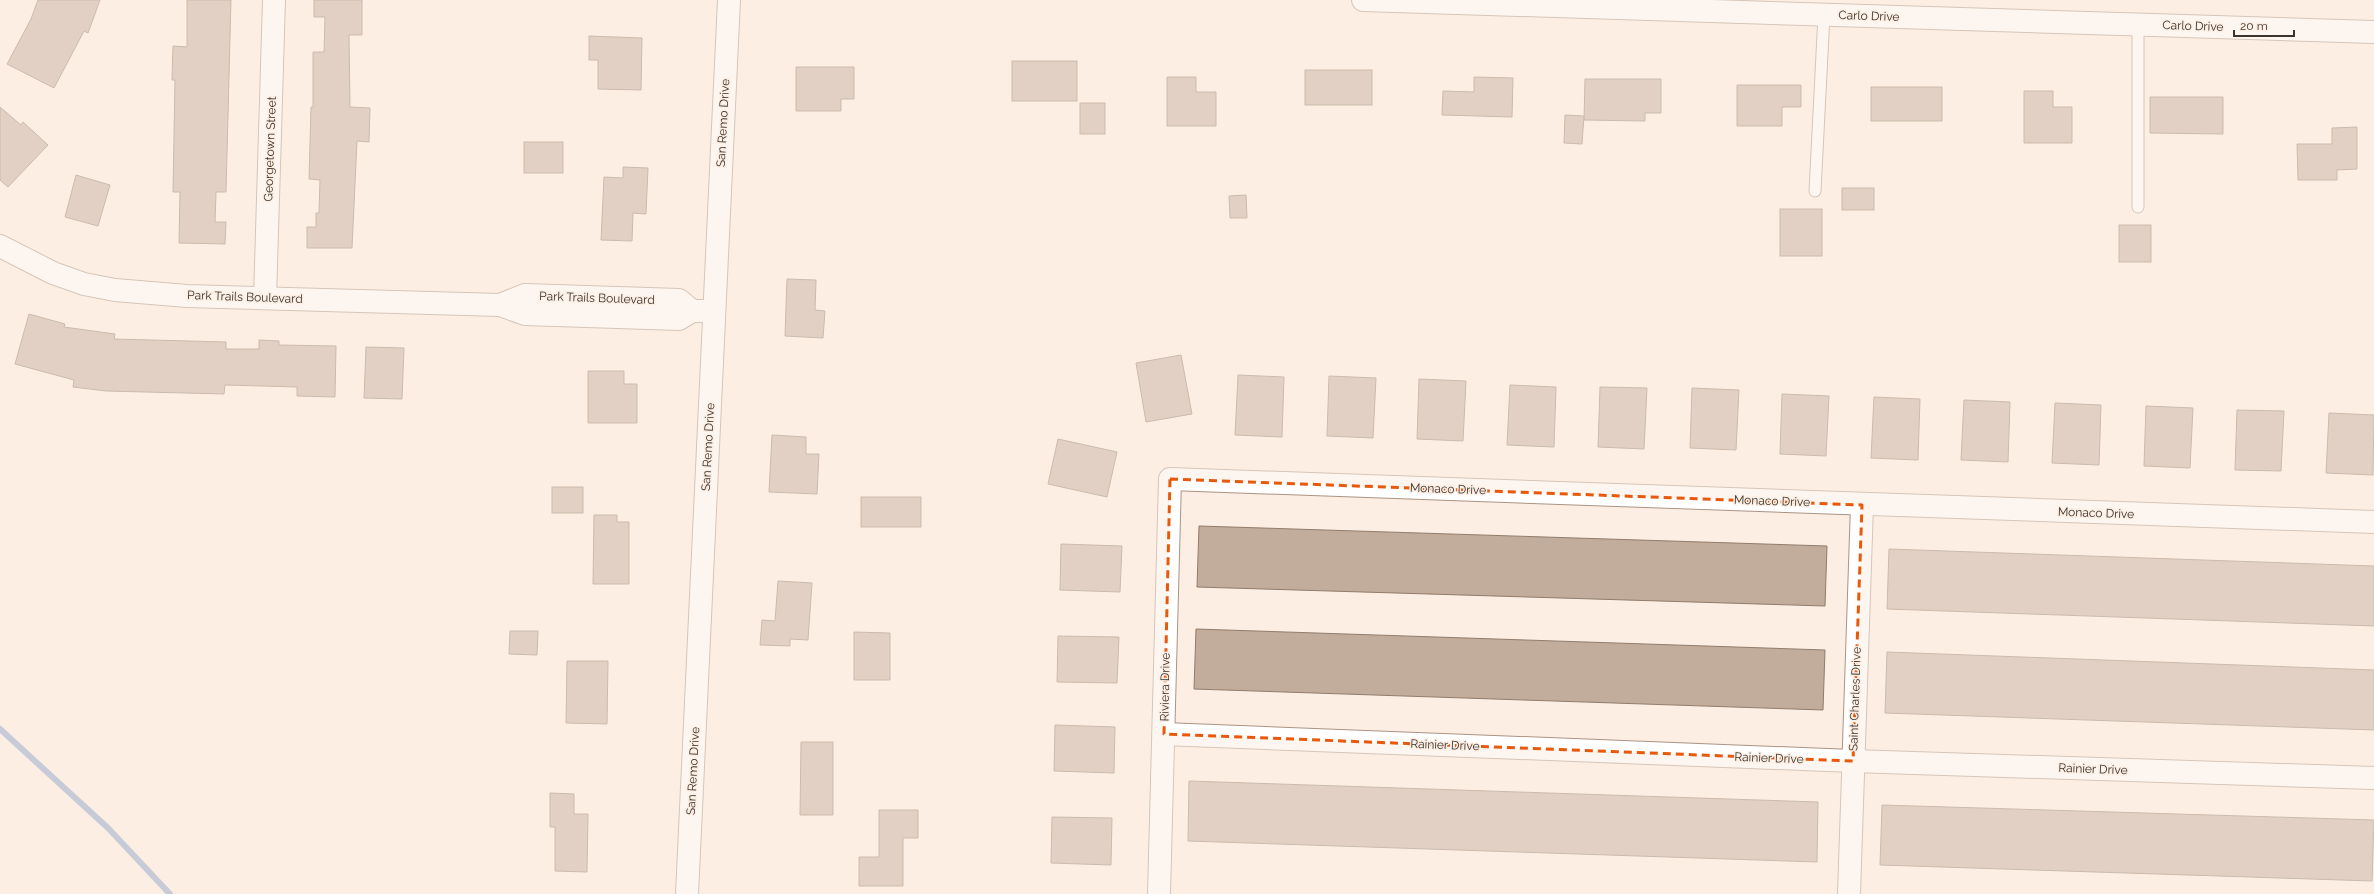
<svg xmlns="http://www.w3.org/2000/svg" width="2374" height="894" viewBox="0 0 2374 894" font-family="Raleway,sans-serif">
<rect width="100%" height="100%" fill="#fceee3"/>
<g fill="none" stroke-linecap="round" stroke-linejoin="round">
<polyline stroke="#869fc7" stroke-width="6" points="0,729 108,828 170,894"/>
</g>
<g fill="#c2ac9b" stroke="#917c6c">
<polygon points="38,0 100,0 88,33 84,31 54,88 7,64 31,19"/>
<polygon points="187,0 231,0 226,192 216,192 215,222 226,222 225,244 179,243 180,192 173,192 175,80 172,80 173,46 187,47"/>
<polygon points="314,0 362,0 362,35 349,35 350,107 370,108 369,142 357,141 352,248 307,248 307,227 316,227 316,213 319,213 320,180 309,179 311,107 313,107 313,52 324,52 325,17 314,17"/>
<polygon points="589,36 642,38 641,90 598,89 598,60 589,60"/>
<rect x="1012" y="61" width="65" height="40"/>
<polygon points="796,67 854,67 854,99 841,99 841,111 796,111"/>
<rect x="1305" y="70" width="67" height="35"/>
<polygon points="1167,77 1196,77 1196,92 1216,92 1216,126 1167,126"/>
<polygon points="1474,77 1513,78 1512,117 1442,115 1443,91 1474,92"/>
<polygon points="1585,79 1661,79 1661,113 1645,113 1645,121 1584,120"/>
<polygon points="1737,85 1801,85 1801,107 1782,107 1782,126 1737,126"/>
<rect x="1871" y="87" width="71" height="34"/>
<polygon points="2024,91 2053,91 2053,107 2072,107 2072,143 2024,143"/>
<polygon points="2150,97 2223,97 2223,134 2150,133"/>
<rect x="1080" y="103" width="25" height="31"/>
<polygon points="0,107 21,125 23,122 48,145 8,187 0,180"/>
<polygon points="1565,115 1584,116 1582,144 1564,143"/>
<polygon points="2357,127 2357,169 2337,170 2337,180 2298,180 2297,144 2332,144 2332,128"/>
<rect x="524" y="142" width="39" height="31"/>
<polygon points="623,167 648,168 646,214 633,213 632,241 601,240 604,177 623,178"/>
<polygon points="76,175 110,185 98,226 65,217"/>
<rect x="1842" y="188" width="32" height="22"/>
<polygon points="1246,195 1247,218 1230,218 1229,196"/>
<rect x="1780" y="209" width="42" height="47"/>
<rect x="2119" y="225" width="32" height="37"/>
<polygon points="787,279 816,280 815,310 825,311 823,338 785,336"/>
<polygon points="29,314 65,324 64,327 115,334 114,339 226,342 226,349 259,349 259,340 279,341 279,345 336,346 335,397 297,396 297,387 225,385 224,394 106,391 73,387 74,380 15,364"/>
<polygon points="366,347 404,348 402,399 364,398"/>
<polygon points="1181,355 1192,414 1146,422 1136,363"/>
<polygon points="588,371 624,371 624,384 637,384 637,423 588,423"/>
<polygon points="1238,375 1284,377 1282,437 1235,435"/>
<polygon points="1329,376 1376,378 1373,438 1327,436"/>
<polygon points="1419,379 1466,381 1463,441 1417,439"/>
<polygon points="1510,385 1556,387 1554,447 1507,445"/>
<polygon points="1600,387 1647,388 1644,449 1598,447"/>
<polygon points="1692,388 1739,390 1736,450 1690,448"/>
<polygon points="1782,394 1829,396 1826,456 1780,454"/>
<polygon points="1874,397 1920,399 1918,460 1871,458"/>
<polygon points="1964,400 2010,402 2008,462 1961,460"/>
<polygon points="2055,403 2101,405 2099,465 2052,463"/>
<polygon points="2146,406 2193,408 2190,468 2144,466"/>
<polygon points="2237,410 2284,411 2281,471 2235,470"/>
<polygon points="2329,413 2374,415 2373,475 2326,473"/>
<polygon points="772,435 806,437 806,454 819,454 817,494 769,492"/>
<polygon points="1058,439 1117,452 1107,497 1048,484"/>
<rect x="552" y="487" width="31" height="26"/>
<rect x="861" y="497" width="60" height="30"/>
<polygon points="594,515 617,515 617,522 629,522 629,584 593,584"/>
<polygon points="1199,526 1827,546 1825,606 1197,587"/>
<polygon points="1061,544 1122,546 1120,592 1060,590"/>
<polygon points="1889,549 2374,566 2374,626 1887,609"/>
<polygon points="778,581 812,583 808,640 790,639 790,646 760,645 762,620 775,621"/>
<polygon points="1196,629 1825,650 1823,710 1194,689"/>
<polygon points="510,631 538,631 537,655 509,654"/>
<polygon points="854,632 890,633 890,680 854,680"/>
<polygon points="1058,636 1119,637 1117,683 1057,682"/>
<polygon points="1887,652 2374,670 2374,730 1885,713"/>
<polygon points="567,661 608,661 607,724 566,723"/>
<polygon points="1055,725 1115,727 1114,773 1054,771"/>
<polygon points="801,742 833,742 833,815 800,815"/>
<polygon points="1189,781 1818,802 1817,862 1188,841"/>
<polygon points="550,793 574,794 574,814 588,814 587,872 555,871 555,827 550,827"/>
<polygon points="1882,805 2374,820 2372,881 1880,865"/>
<polygon points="879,810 918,810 918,838 903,838 903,886 859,886 859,857 879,857"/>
<polygon points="1052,817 1112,818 1111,865 1051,863"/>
</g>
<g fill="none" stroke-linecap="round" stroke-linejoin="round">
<defs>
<g id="lane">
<polyline points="2138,25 2138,207"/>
<polyline points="1815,191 1824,15"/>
</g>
<g id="street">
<polyline points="1363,0 2374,32"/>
<polyline points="0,246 53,273 84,284 115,290 187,296 500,305 525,314 679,319 692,311 714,311"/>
<polyline points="265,298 274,0"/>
<polyline points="500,305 525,295 679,300 692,311"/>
<polyline points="1164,734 1853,761 2374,778"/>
<polyline points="687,894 729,0"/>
<polyline points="1159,894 1170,479 2374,522"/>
<polyline points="1849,894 1862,505"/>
</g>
</defs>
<use href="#lane" stroke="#aa9484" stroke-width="13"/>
<use href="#street" stroke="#aa9484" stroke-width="24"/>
<use href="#lane" stroke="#fff" stroke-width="11"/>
<use href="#street" stroke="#fff" stroke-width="22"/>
</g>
<path d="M0 0H2374V894H0ZM1170 479 1862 505 1853 761 1164 734Z" fill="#fceee3" fill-opacity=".55" fill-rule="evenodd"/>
<path fill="none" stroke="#e8590c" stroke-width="3" stroke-dasharray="8 5" stroke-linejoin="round" d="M1170 479 1862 505 1853 761 1164 734Z"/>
<g text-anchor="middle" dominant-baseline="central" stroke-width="3" stroke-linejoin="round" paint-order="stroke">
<g font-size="12" fill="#3c332c" stroke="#fceee3">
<text transform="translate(1869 16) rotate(2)">Carlo Drive</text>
<text transform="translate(2193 26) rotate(2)">Carlo Drive</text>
<text transform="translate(723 123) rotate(-87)">San Remo Drive</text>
<text transform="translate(270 149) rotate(-88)">Georgetown Street</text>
<text transform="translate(245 297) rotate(2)">Park Trails Boulevard</text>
<text transform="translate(597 298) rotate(2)">Park Trails Boulevard</text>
<text transform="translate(708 447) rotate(-87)">San Remo Drive</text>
<text transform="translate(1448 489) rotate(2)">Monaco Drive</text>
<text transform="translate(1772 501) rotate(2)">Monaco Drive</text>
<text transform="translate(2096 513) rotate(2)">Monaco Drive</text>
<text transform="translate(1165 687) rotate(-89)">Riviera Drive</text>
<text transform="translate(1855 699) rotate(-88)">Saint Charles Drive</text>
<text transform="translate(1445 745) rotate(2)">Rainier Drive</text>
<text transform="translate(1769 758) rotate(2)">Rainier Drive</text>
<text transform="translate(2093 769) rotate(2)">Rainier Drive</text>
<text transform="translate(693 771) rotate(-87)">San Remo Drive</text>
</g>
</g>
<path d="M2234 30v6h60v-6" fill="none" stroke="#3c332c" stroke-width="2"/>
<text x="2240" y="30" font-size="12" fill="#3c332c" stroke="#fceee3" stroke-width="3" paint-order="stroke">20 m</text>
</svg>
